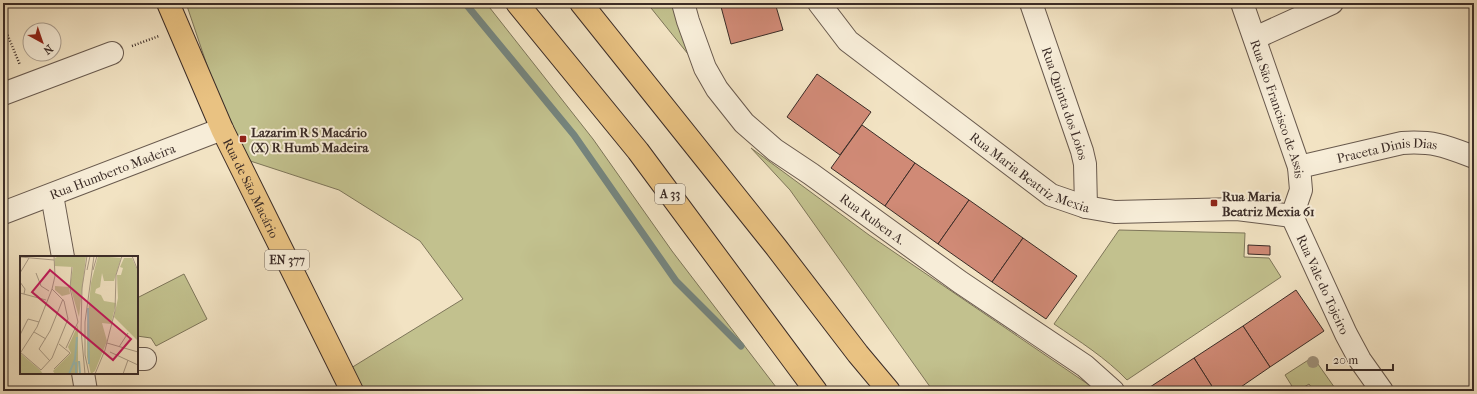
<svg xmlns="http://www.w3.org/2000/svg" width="1477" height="394" viewBox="0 0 1477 394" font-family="'IM FELL French Canon',serif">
<rect width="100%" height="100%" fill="#f2e3c3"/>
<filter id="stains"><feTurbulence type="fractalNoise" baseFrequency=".005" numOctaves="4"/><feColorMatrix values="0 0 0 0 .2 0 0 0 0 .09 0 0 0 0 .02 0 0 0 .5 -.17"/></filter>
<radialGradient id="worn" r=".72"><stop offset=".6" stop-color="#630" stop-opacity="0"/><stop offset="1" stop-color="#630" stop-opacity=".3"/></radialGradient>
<g fill="#c2c18e" stroke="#7e765a">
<polygon points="186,3 486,3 593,139 672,251 779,391 362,391 351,368 463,299 420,241 339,190 238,157"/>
<polygon points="647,3 677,3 696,64"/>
<polygon points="751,148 869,235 1098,391 933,391 790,190"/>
<path d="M1119 230 1245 233 1244 257 1269 258 1281 277 1127 380C1106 358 1079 341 1054 324Z"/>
<polygon points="184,274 207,319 156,346 151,338 137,336 137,298"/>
<polygon points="1313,357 1337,391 1314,391 1309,384 1298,391 1295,391 1285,375"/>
</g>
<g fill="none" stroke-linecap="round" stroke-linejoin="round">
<polyline stroke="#75847d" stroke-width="7" points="465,3 574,135 676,281 741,346"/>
</g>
<g fill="#d08a76" stroke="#3b2c27">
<polygon points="720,3 775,3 783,30 731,44"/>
<polygon points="817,74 871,112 840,155 787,117"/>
<polygon points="862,125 915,163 885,206 831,168"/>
<polygon points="915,163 969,200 938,244 885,206"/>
<polygon points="969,200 1023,238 992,282 938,244"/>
<polygon points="1023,238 1077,276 1046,319 992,282"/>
<polygon points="1248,245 1270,246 1270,255 1248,254"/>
<polygon points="1296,290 1324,331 1270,367 1243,326"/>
<polygon points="1243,326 1270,367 1235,391 1215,391 1194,358"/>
<polygon points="1194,358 1215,391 1144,391"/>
</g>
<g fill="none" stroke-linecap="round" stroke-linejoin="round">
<defs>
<g id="minor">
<path id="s1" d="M683 3 688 21 705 68 717 89 744 123 775 150 811 174 960 282 1085 366 1113 391"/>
<path id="s2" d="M819 3 848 41 1051 195 1086 207 1115 212 1237 209 1292 216"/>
<path id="s3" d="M1031 3 1082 151 1085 164 1086 207"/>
<path id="s4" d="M1242 3 1299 167 1301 190 1292 216"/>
<polyline points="1255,38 1332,3"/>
<polyline points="3,94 112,53"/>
<path id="s5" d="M1299 167 1402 143C1434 141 1445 146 1474 157"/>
<polyline points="52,195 63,257"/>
<path id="s6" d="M3 213 222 129"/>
<path id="s7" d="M1292 216 1346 334 1360 360 1382 391"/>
<polyline points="137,359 145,359"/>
<polyline points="83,373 86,391"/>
</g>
<g id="major">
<path id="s8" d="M168 3 222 129 352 391"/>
</g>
<g id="highway">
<polyline points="517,3 638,151 816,391"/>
<polyline points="581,3 776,247 858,354 889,391"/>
</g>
</defs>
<use href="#minor" stroke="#695a4e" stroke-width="24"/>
<use href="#major" stroke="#3b2c27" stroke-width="24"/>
<use href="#highway" stroke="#3b2c27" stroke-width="24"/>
<g stroke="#3b2c27" stroke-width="2.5" stroke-dasharray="1 2" stroke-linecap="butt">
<polyline points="3,24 20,65"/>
<polyline points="132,46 159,36"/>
</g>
<use href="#minor" stroke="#f7edd8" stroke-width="22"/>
<use href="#major" stroke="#e9c282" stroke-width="22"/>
<use href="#highway" stroke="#e9c282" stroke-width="22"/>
</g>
<circle fill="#a0937c" cx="1313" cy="362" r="6"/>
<g fill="#8f2418" stroke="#f7edd8" stroke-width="1.5">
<rect x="239" y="135" width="8" height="8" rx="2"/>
<rect x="1210" y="199" width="8" height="8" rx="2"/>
</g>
<g text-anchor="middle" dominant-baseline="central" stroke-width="4" stroke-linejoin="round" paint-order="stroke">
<g fill="#f7edd8" stroke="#73665c" stroke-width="1">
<rect x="655" y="184" width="30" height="20" rx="3"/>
<rect x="265" y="250" width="44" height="20" rx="3"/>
</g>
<g font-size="12" font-weight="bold" fill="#3b2c27">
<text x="670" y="194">A 33</text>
<text x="287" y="260">EN 377</text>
</g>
<g font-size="13" fill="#3b2c27" stroke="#f7edd8">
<text stroke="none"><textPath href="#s3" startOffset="106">Rua Quinta dos Loios</textPath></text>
<text stroke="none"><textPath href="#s4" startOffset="112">Rua São Francisco de Assis</textPath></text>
<text stroke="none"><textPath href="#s5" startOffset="90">Praceta Dinis Dias</textPath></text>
<text stroke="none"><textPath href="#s2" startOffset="273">Rua Maria Beatriz Mexia</textPath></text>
<text stroke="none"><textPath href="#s6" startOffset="117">Rua Humberto Madeira</textPath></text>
<text stroke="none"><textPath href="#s8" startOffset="203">Rua de São Macário</textPath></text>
<text stroke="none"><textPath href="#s1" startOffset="297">Rua Ruben A.</textPath></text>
<text stroke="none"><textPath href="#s7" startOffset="75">Rua Vale do Tojeiro</textPath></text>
</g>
<g font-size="13" font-weight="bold" fill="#3b2c27" stroke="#f7edd8" text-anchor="start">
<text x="251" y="132">Lazarim R S Macário<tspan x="251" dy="15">(X) R Humb Madeira</tspan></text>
<text x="1222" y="196">Rua Maria<tspan x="1222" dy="15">Beatriz Mexia 61</tspan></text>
</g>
</g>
<g transform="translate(20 256)">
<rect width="118" height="118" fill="#f2e3c3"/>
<path d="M39 0H66L59 61 50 30 53 11 34 10 35 2ZM78 0 101 2 94 25H84L82 17 80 31 76 33 75 37 81 39 84 45 96 47 91 68 82 67 87 85 75 115 71 118 67 101V69L71 27ZM104 2H112L118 16 117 84 94 61 98 42 97 19H101L103 12 100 11ZM35 30 49 31 50 38 42 40 35 34ZM58 69V118H35L33 115 51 97 48 91ZM0 97 20 114 23 118H0Z" fill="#c2c18e"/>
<path fill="none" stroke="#9bbeb7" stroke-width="2" d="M68 52 69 108M59 105 60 118M53 108 56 107V118M49 118 55 103 57 81"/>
<path fill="none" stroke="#a99a85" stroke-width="1" d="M112 0 118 15M0 1 34 4M67 14 70 0M73 14 77 0M0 17 9 2M16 17 21 30 29 35M0 26 5 33 4 38M0 37 26 44M14 76 26 83M0 79 8 63 19 66M87 87 118 96M99 91 108 77M46 92 58 66 50 32 52 11M0 96 21 114 32 102 48 63 44 45 32 33M1 96 17 71 32 33 35 20 34 0M90 96 118 109M30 105 19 93 30 75 43 43M34 113 50 97 39 88M65 118 61 74 62 32 67 0M69 118 65 99V66L74 0M75 118 85 94 95 55 96 19 102 0M103 118 108 104"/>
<path fill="#c2185b" fill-opacity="0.15" stroke="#c2185b" stroke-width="2" d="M30 14 111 83 93 104 12 36Z"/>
<rect width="118" height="118" fill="none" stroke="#3b2c27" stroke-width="2"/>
</g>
<rect width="1477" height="394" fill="none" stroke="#f2e3c3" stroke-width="16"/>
<rect x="4" y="4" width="1469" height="386" fill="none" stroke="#3b2c27" stroke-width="2"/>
<rect x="8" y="8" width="1461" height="378" fill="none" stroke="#3b2c27"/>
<g transform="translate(42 42) rotate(140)"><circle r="19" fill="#f7edd8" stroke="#aca091"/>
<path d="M0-3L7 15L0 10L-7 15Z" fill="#8f2418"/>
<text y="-6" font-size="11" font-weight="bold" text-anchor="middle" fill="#3b2c27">N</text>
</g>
<path d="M1327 364v6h66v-6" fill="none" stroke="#3b2c27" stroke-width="2"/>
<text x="1333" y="364" font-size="12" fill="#3b2c27" stroke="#f7edd8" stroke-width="3" paint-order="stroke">20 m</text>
<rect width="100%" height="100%" filter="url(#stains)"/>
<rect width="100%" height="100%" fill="url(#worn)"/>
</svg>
